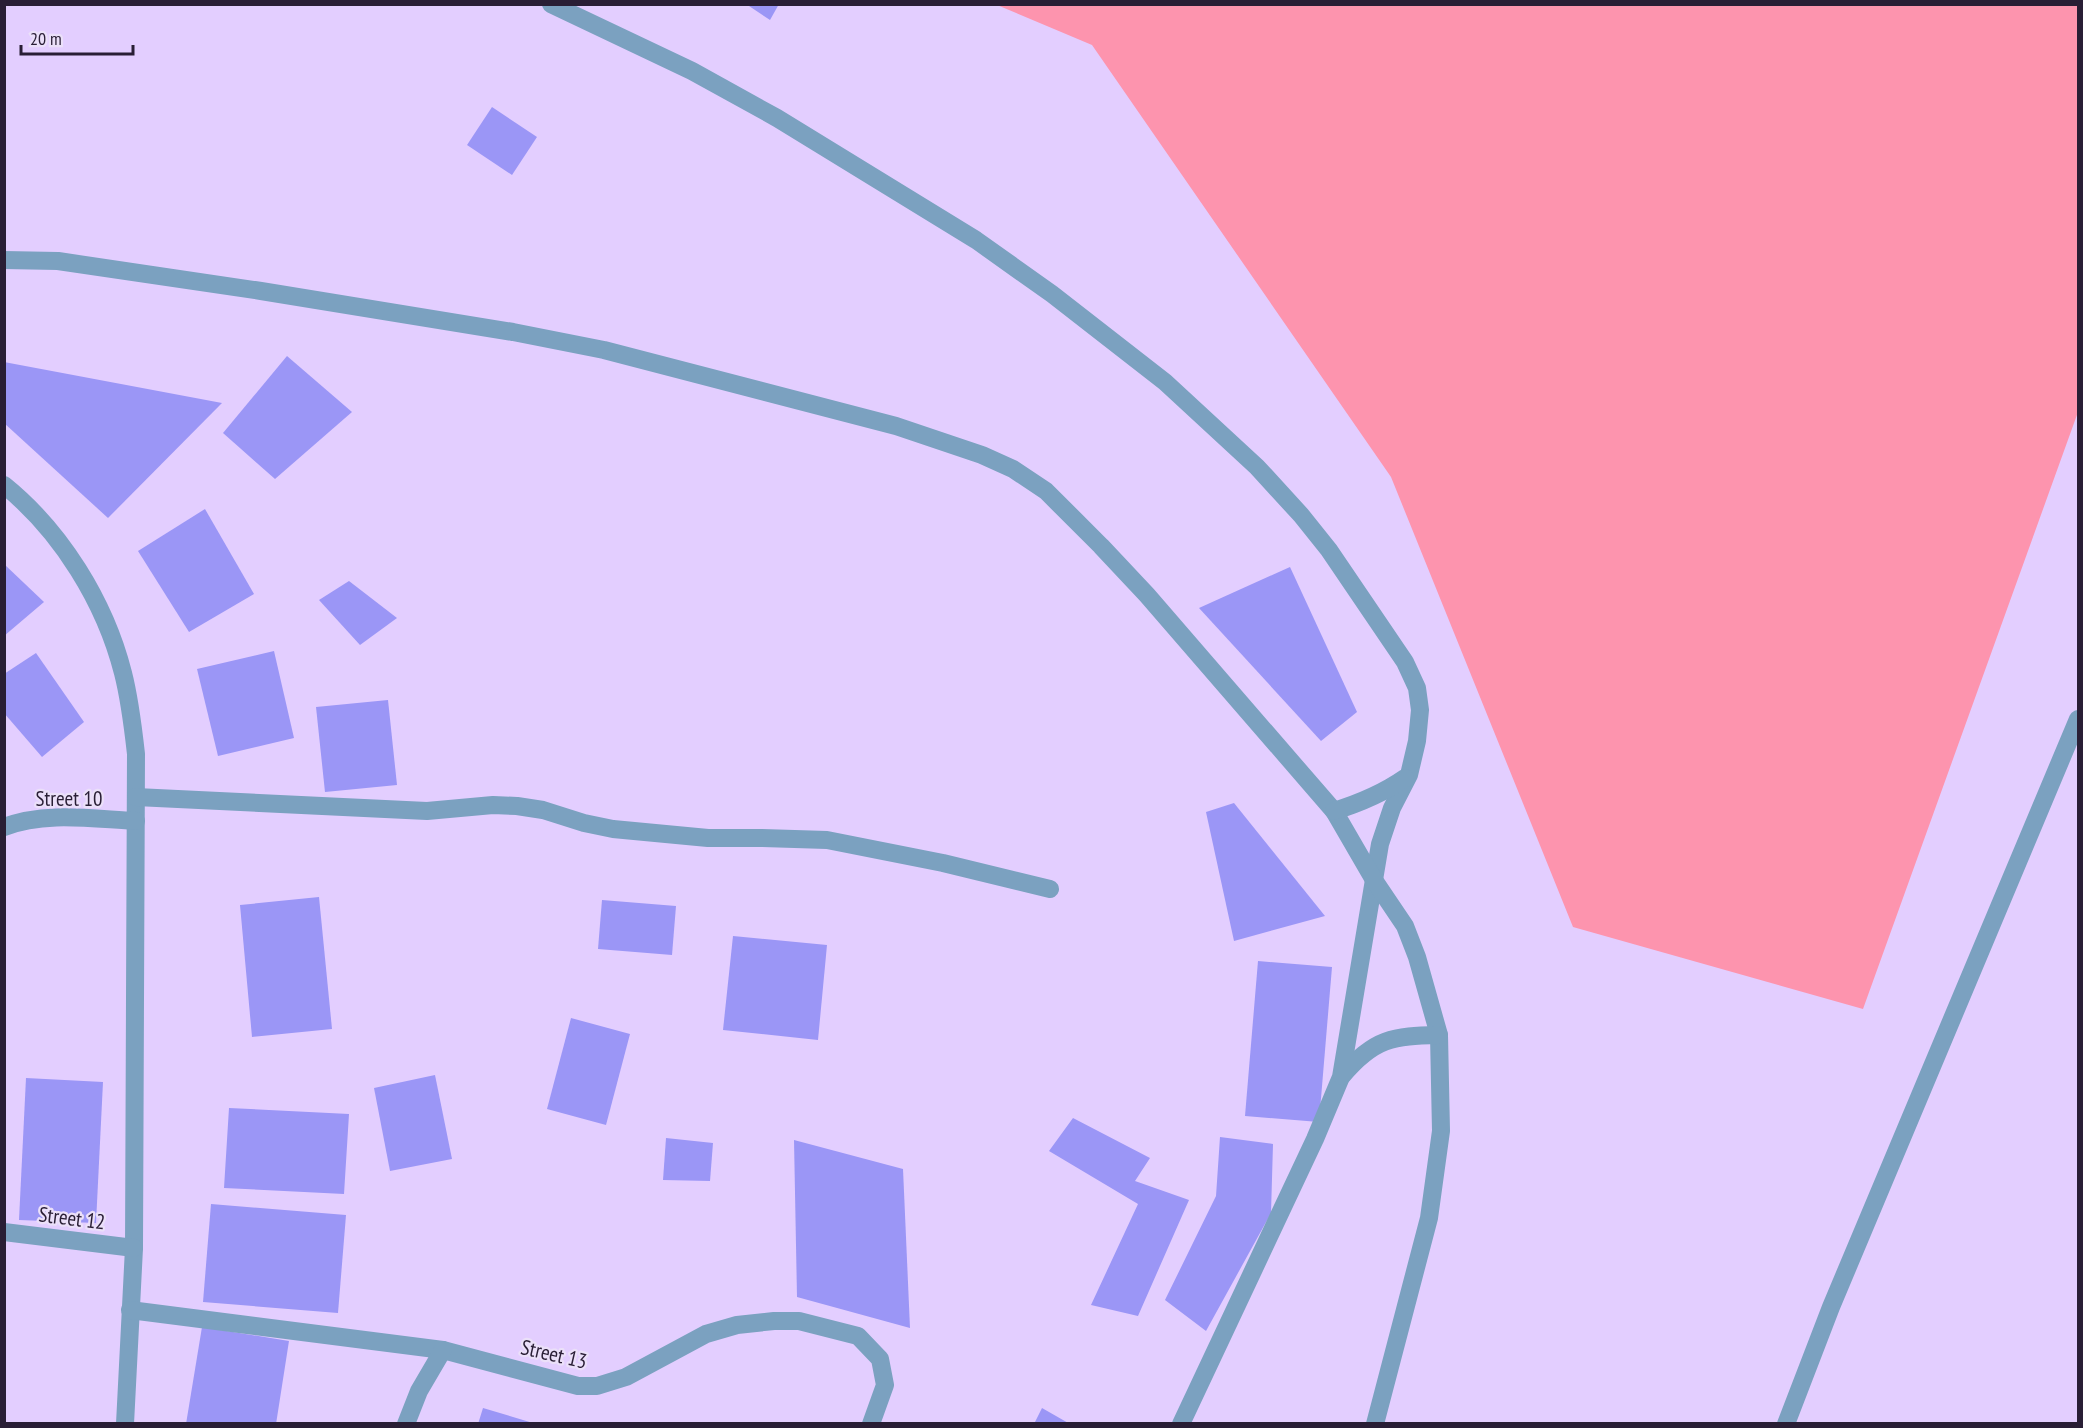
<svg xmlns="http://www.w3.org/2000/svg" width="2083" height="1428" viewBox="0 0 2083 1428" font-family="'PT Sans Narrow',sans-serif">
<rect width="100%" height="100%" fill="#e3ceff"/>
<polygon fill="#fd94ae" points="997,5 2078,5 2078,412 1863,1009 1573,927 1391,477 1092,45"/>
<g fill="#9b96f6">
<polygon points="746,4 779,4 770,20"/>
<polygon points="492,107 537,137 512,175 467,145"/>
<polygon points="287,356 352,412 275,479 223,433"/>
<polygon points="4,362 222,403 108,518 4,423"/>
<polygon points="205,509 254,594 189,632 138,551"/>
<polygon points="4,564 44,602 4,636"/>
<polygon points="1290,567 1357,712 1321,741 1199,608"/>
<polygon points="349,581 397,618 360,645 319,600"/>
<polygon points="274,651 294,738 218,756 197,669"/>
<polygon points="36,653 84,722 42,757 4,713 4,674"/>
<polygon points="388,700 397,785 325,792 316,707"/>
<polygon points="1234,803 1325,916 1234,941 1206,812"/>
<polygon points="319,897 332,1029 252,1037 240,905"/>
<polygon points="602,900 676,906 672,955 598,949"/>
<polygon points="733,936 827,945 818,1040 723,1030"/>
<polygon points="1258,961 1332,967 1319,1122 1245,1116"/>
<polygon points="571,1018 630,1034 606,1125 547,1109"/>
<polygon points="435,1075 452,1159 390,1171 374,1088"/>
<polygon points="26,1078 103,1082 96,1223 19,1220"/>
<polygon points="229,1108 349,1114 344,1194 224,1188"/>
<polygon points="1073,1118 1150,1158 1135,1181 1189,1200 1138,1316 1091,1305 1138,1204 1049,1151"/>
<polygon points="1220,1137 1273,1144 1271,1213 1206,1331 1165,1300 1216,1196"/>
<polygon points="666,1138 713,1143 710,1181 663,1180"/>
<polygon points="794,1140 903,1169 910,1328 797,1297"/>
<polygon points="211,1204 346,1215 338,1313 203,1302"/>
<polygon points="202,1327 289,1341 276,1424 186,1424"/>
<polygon points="483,1408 533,1423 533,1424 478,1424"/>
<polygon points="1042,1408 1070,1424 1034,1424"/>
</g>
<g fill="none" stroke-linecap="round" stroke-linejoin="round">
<g stroke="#7ba1c0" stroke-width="18">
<polyline points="551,4 692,71 777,118 976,240 1052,294 1165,382 1257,467 1301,515 1329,550 1405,662 1417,688 1420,710 1417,741 1409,775 1392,808 1380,844 1341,1077 1315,1139 1181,1424"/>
<polyline points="4,260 58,261 261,291 513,332 604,350 896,426 982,455 1013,469 1046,491 1101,546 1147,595 1334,811 1374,880 1405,926 1417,957 1439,1035 1441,1131 1429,1218 1375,1424"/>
<path d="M4 485C61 531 105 602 123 673 130 700 133 727 136 754L134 1248 125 1424"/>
<polyline points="136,797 427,811 493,805 517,806 543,810 584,823 613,829 708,838 762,838 827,840 943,863 1050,889"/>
<path d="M1334 811C1360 803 1382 794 1405 778"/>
<path d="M4 827C45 811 93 819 136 821"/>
<path d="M1342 1076C1374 1038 1393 1036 1439 1035"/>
<polyline points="4,1232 134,1248"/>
<polyline points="130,1310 443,1350 578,1386 597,1386 626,1377 706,1334 737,1325 774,1321 799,1321 858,1336 880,1359 885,1385 871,1424"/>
<polyline points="406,1424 419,1391 443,1350"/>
<polyline points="1786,1424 1831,1307 2078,719"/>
</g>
</g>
<g text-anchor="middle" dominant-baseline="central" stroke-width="4.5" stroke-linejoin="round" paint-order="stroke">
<g font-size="21" fill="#291e35" stroke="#ebe0f9">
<text x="69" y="798">Street 10</text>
<text transform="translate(72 1218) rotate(7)">Street 12</text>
<text transform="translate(554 1354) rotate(13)">Street 13</text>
</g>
</g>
<rect width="2083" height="1428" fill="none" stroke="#291e35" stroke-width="12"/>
<path d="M21 45v9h112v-9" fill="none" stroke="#291e35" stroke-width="3"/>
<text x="30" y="45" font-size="18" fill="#291e35" stroke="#ebe0f9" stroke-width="4.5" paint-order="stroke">20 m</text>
</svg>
